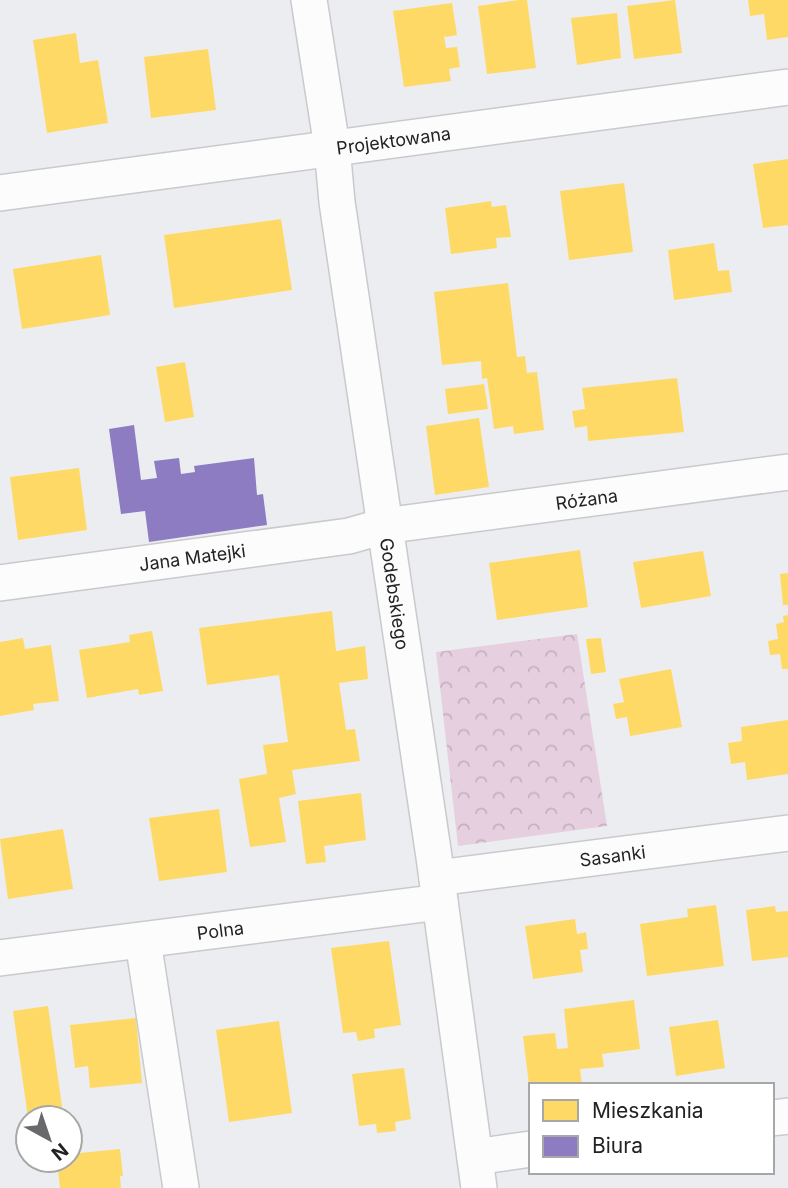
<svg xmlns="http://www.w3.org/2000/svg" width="788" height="1188" viewBox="0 0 788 1188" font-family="Inter,sans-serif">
<defs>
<pattern id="forest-crowns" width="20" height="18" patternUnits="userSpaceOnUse" patternTransform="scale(1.75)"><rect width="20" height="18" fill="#e6cfdf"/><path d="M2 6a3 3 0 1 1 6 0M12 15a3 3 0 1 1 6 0" fill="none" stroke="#c5b1bf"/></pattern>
</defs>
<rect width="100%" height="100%" fill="#ecedf0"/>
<polygon fill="url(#forest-crowns)" points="577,634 607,826 458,846 436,652"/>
<g fill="#ffd966">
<polygon points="519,0 527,0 536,68 487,74 478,6"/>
<polygon points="675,0 682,53 634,59 627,6"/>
<polygon points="748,0 788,0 788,37 767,40 764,14 750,16"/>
<polygon points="452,3 457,35 446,37 444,35 446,48 457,47 460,67 449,69 451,81 404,87 393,11"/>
<polygon points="617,13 621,58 577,65 571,18"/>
<polygon points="76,33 80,63 98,60 108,123 47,133 33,40"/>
<polygon points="208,49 216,110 151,118 144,57"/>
<polygon points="788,159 788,225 763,228 753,164"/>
<polygon points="624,183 633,252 569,260 560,191"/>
<polygon points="491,201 492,207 506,205 511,237 496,238 497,248 451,254 445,208"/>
<polygon points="281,219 292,290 174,308 164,235"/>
<polygon points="714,243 718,271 729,270 732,292 674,300 668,250"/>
<polygon points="101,255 110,315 22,329 13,269"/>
<polygon points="508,283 517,357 525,356 527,373 537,372 544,430 514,434 513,426 494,429 487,378 482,379 481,361 442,365 434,292"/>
<polygon points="185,362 194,417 165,422 156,367"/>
<polygon points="677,378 684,432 588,441 587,426 575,428 572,411 585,409 582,388"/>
<polygon points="484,384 488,409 448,414 445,389"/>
<polygon points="479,418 489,487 435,495 426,426"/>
<polygon points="79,468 87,530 18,540 10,477"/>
<polygon points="580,550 588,607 497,620 489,563"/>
<polygon points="703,551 711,596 641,608 633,562"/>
<polygon points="788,573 788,605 783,605 780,574"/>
<polygon points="332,611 336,651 365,646 368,679 339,683 346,730 355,729 360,761 292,770 296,794 279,798 286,842 250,847 239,779 267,774 263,745 288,742 279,675 207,685 199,628"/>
<polygon points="788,615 788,669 782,669 780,654 770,655 768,641 778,639 776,624 784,622 783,616"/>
<polygon points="152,631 163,691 139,695 138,689 87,698 79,650 130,642 129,635"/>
<polygon points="23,638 25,649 51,645 59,701 33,704 34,710 0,716 0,642"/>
<polygon points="601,638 606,672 591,674 586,639"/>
<polygon points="671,669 682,727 630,736 627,717 616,719 613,704 624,702 619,679"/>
<polygon points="788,720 788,774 747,780 745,762 731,764 728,743 742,741 741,727"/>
<polygon points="361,793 366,840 324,846 326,862 306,864 298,801"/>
<polygon points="219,809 227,872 159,881 149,818"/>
<polygon points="63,829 73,889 8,899 0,839"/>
<polygon points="716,905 724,966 647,976 640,924 688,917 687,909"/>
<polygon points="775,906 776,912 788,911 788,957 752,961 746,910"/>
<polygon points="575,919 577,934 586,932 588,949 580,950 583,972 533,979 525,926"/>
<polygon points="389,941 401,1025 374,1029 375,1038 358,1041 356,1032 343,1033 331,948"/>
<polygon points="634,1000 640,1049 602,1054 604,1067 580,1069 582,1085 529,1085 523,1036 555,1033 557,1049 568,1048 564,1009"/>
<polygon points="48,1006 63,1114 28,1118 13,1011"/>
<polygon points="136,1018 142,1083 90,1088 88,1066 75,1068 70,1025"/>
<polygon points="718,1020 725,1068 676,1076 669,1027"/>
<polygon points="279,1021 292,1113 229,1122 216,1030"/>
<polygon points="404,1068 411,1119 395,1122 396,1131 377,1133 376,1124 359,1126 352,1074"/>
<polygon points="120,1149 123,1176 120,1176 121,1188 60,1188 57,1160 70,1160 70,1154"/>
</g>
<polygon fill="#8e7cc3" points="134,425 141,480 157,478 154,461 179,458 181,474 195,472 194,466 254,458 257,495 263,494 267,525 149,542 145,511 121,514 109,429"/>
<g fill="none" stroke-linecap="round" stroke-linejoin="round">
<defs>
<g id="street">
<path id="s1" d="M309 0 332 147 337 202 434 857 479 1188"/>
<path id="s2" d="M0 193 788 87"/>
<path id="s3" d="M0 583 349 536 384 526 788 472"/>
<path id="s4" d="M437 878 788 833"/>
<polyline points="143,941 181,1188"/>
<path id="s5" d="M0 958 440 902"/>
<polyline points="772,1118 788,1116"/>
<polyline points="475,1157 531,1149"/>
</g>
</defs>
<use href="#street" stroke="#cacacc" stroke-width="38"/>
<use href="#street" stroke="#fcfcfd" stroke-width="35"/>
</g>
<g text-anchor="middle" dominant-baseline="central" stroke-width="7" stroke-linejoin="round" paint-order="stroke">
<g font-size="18" fill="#222224" stroke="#fff">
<text stroke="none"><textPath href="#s2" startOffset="397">Projektowana</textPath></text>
<text stroke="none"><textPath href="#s3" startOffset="593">Różana</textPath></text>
<text stroke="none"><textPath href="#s3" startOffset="194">Jana Matejki</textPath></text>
<text stroke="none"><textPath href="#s1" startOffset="600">Godebskiego</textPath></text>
<text stroke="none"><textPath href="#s4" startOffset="177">Sasanki</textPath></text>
<text stroke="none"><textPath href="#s5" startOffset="222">Polna</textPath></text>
</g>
</g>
<rect x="529" y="1083" width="245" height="91" fill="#ffffff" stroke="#a7a7a7" stroke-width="2"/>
<rect x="543" y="1100" width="35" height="21" fill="#ffd966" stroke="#a7a7a7" stroke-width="2"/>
<text x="592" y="1118" font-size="21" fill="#222224">Mieszkania</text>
<rect x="543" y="1136" width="35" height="21" fill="#8e7cc3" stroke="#a7a7a7" stroke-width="2"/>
<text x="592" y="1153" font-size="21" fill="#222224">Biura</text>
<g transform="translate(49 1139) rotate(140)"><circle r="33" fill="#ffffff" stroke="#a7a7a7" stroke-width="2"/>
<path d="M0-5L12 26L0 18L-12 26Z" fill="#69696b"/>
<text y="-10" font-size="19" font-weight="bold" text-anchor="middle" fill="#222224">N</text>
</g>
</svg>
